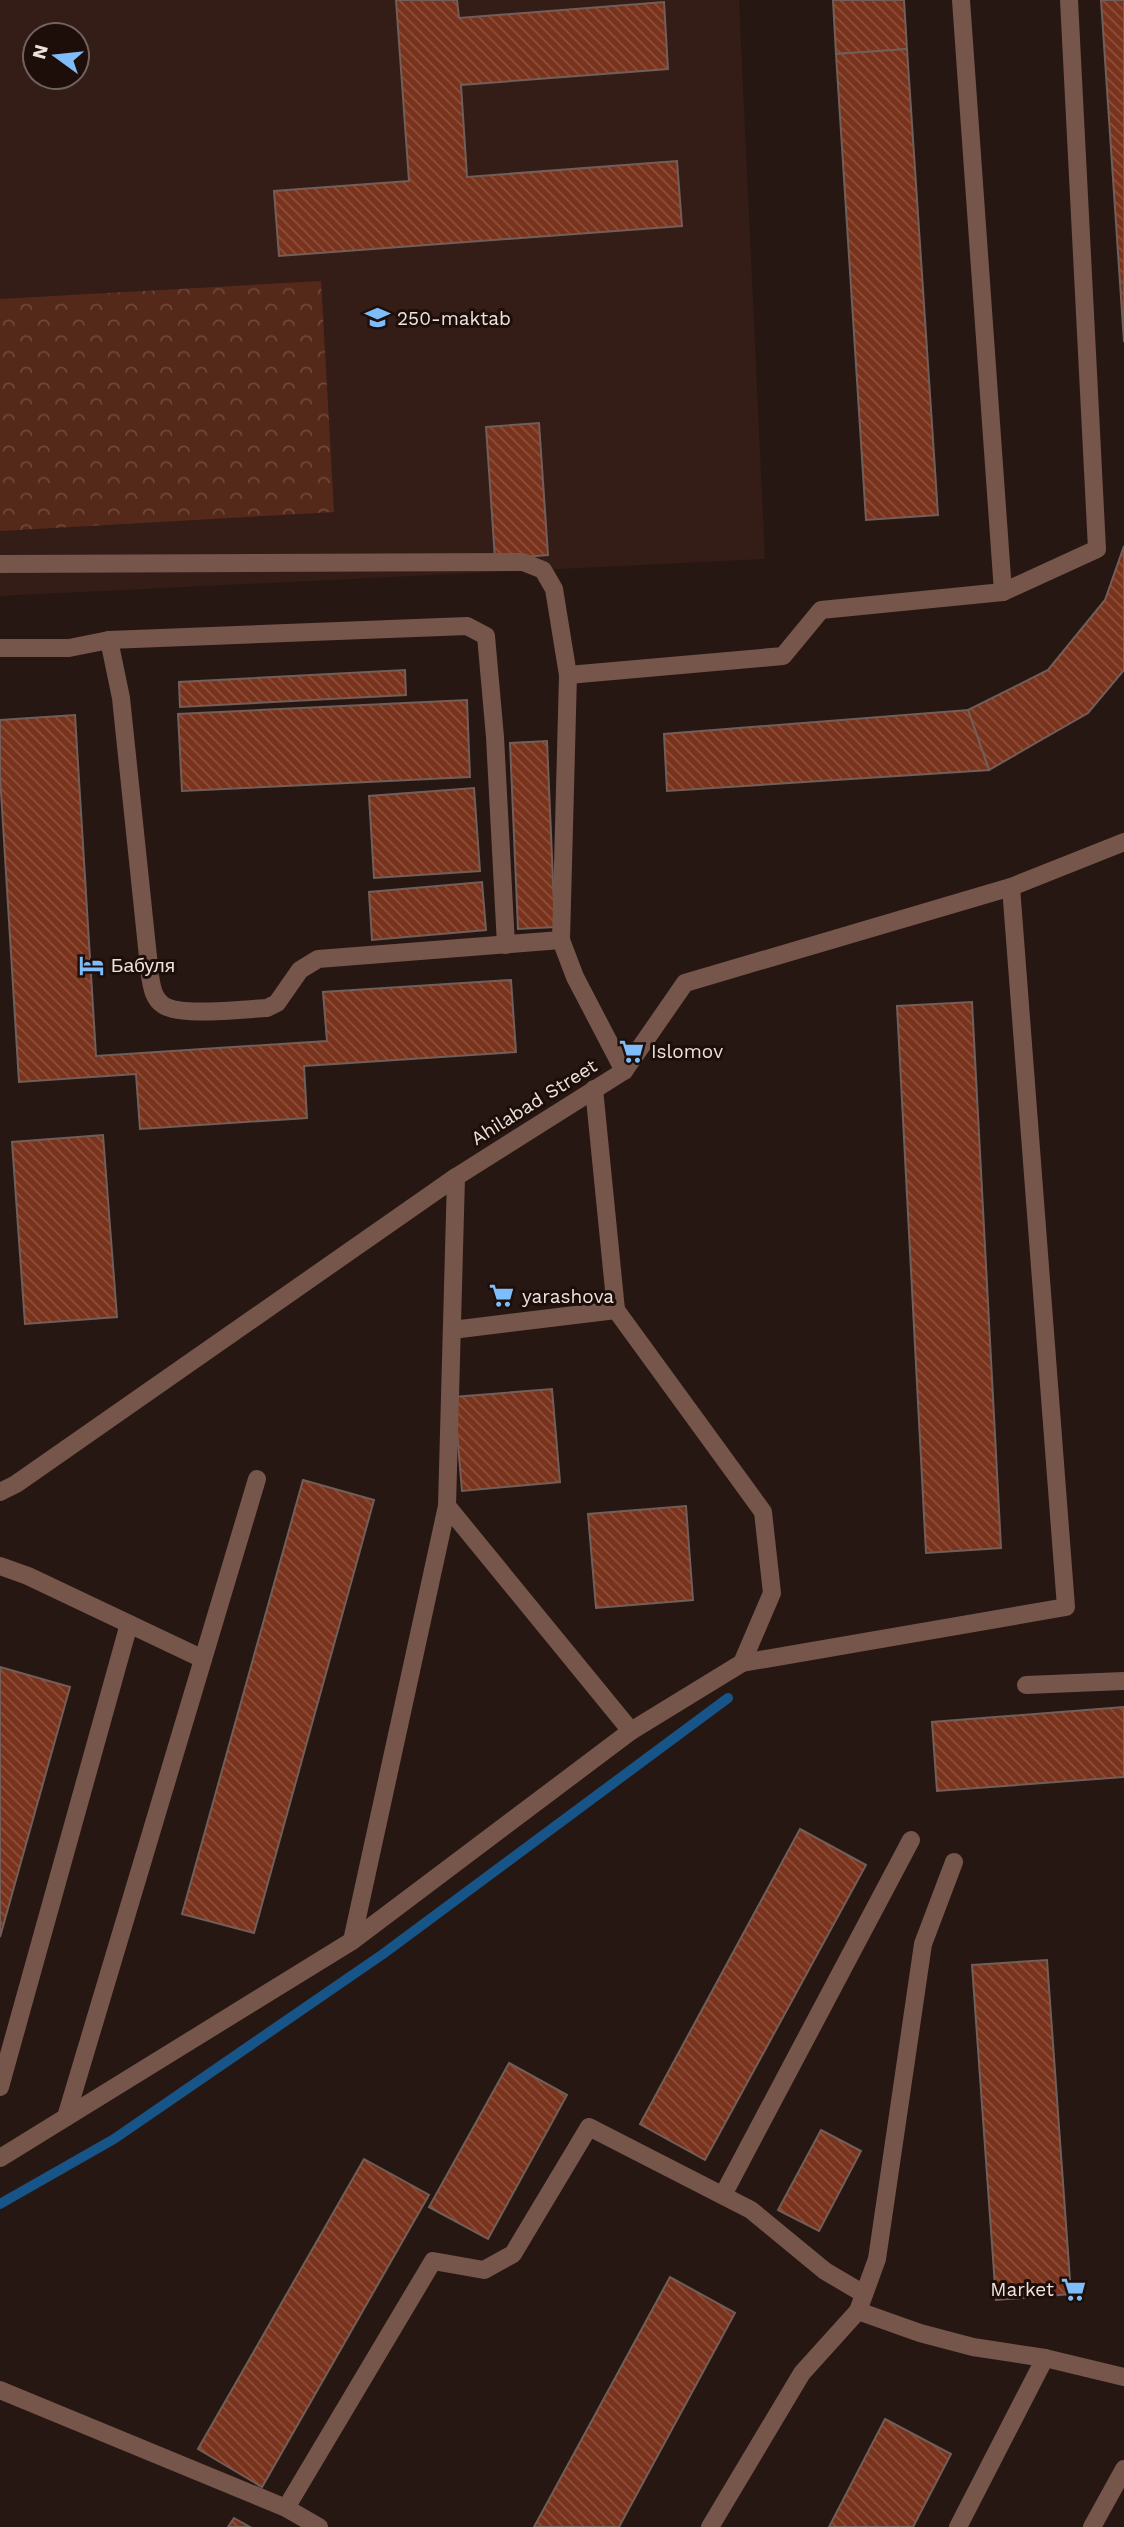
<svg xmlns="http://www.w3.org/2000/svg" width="1124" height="2527" viewBox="0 0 1124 2527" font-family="'Work Sans',sans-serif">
<defs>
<pattern id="forest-crowns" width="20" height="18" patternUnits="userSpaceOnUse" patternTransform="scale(1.75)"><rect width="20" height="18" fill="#55291a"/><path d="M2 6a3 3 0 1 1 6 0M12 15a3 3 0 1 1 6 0" fill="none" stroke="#6e483b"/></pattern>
<pattern id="building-back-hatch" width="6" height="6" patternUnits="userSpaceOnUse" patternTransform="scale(1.75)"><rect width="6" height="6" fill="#79331c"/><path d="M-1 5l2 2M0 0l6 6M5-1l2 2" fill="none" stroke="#8c503d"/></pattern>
</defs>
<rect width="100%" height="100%" fill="#271712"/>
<path fill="#341d16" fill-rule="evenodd" d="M0 0H739L765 559 0 596ZM35 35H77V77H35Z"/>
<polygon fill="url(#forest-crowns)" points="321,281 334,512 0,531 0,299"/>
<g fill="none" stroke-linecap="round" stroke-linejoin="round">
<polyline stroke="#175488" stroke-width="10" points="0,2204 114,2139 383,1954 728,1698"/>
</g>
<g fill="url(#building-back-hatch)" stroke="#725e58" stroke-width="2">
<polygon points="396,0 457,0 459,18 664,2 668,69 461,85 467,177 677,161 682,226 279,256 274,191 409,181"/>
<polygon points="833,0 904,0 907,49 836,54"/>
<polygon points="1101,0 1124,0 1124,342"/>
<polygon points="907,49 938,515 866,520 836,54"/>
<polygon points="539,423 548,555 495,559 486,427"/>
<polygon points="1124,546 1124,670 1088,713 989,770 968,710 1048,670 1105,600"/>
<polygon points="405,670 406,695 180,707 179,682"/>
<polygon points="467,700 470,777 182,791 178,714"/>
<polygon points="968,710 989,770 667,791 664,734"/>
<polygon points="75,715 96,1056 327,1041 323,992 511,980 516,1052 304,1066 307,1118 140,1129 136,1074 19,1082 0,776 0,720"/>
<polygon points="547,741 555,927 518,929 510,743"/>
<polygon points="474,788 480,871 374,878 369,796"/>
<polygon points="482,882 486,930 372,940 369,892"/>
<polygon points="972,1002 1001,1548 926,1553 897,1006"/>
<polygon points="103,1135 117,1317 25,1324 12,1142"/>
<polygon points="552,1389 560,1482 462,1491 454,1397"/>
<polygon points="303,1480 374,1500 254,1933 182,1914"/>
<polygon points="686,1506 693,1600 596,1608 588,1514"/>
<polygon points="0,1667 70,1687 0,1937"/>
<polygon points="1124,1707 1124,1777 937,1791 932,1722"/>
<polygon points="800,1829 866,1865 705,2160 640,2124"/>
<polygon points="1047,1960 1071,2294 996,2300 972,1965"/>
<polygon points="509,2063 567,2095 488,2239 429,2207"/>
<polygon points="821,2130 861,2151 819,2231 778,2210"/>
<polygon points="364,2159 429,2195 262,2487 198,2449"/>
<polygon points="670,2277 735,2313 619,2527 534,2527"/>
<polygon points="885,2419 951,2454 913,2527 829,2527"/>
<polygon points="234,2518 250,2527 228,2527"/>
</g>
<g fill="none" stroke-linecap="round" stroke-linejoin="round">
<g stroke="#76554a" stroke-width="18">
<polyline points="0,564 523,562 543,570 554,589 568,675 561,940 575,977 624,1071"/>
<polyline points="1003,592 1097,549 1069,0"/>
<polyline points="109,640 467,626 486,636 495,737 506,945"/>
<path d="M0 648H69L109 640 121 698 150 976C152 987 153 998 163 1005 180 1017 244 1009 267 1008L277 1003 300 970 318 959 561 940"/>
<polyline points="568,675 783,656 821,610 1003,592 961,0"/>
<polyline points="594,1089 616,1310"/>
<polyline points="452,1330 616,1310 763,1512 772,1593 742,1663 631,1731"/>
<polyline points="0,1566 28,1576 203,1659"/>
<polyline points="742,1663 1066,1607 1011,887"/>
<polyline points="1026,1685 1124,1681"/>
<polyline points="352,1941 447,1506"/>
<polyline points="0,2087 129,1624"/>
<polyline points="66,2117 257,1479"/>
<polyline points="0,2158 352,1941 631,1731 447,1506 456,1177"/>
<polyline points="723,2195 911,1840"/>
<polyline points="858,2311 920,2333 973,2347 1045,2358 1124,2377"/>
<polyline points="0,2390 286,2508"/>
<polyline points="319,2527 286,2508 433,2261 484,2270 513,2254 589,2127 751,2210 825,2271 864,2294"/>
<polyline points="710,2527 802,2373 858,2311 877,2259 923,1944 954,1862"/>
<polyline points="958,2527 1045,2358"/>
<polyline points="1092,2527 1124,2469"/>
</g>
<polyline stroke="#76554a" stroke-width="18" points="0,1492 16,1484 456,1177 624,1071 685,983 1011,887 1124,842"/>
</g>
<defs>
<symbol id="school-bare" viewBox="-9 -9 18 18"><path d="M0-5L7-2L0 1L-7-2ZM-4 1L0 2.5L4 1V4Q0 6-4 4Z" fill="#7fbdfa" stroke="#1d0e09" stroke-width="2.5" paint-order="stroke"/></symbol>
<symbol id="hotel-bare" viewBox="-9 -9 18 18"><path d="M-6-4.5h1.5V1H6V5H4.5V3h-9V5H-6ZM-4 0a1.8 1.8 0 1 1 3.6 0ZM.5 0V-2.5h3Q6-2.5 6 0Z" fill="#7fbdfa" stroke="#1d0e09" stroke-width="2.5" paint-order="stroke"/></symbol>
<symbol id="supermarket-bare" viewBox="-9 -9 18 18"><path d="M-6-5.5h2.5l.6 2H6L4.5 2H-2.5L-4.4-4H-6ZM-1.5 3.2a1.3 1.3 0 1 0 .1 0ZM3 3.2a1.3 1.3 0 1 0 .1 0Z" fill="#7fbdfa" stroke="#1d0e09" stroke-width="2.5" paint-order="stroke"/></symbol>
</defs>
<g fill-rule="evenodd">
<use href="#school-bare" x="360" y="300" width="35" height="35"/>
<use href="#hotel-bare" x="74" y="948" width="35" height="35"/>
<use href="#supermarket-bare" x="614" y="1034" width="35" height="35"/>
<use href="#supermarket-bare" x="484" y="1278" width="35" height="35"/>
<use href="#supermarket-bare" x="1056" y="2272" width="35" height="35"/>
</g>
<g text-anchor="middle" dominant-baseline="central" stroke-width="6" stroke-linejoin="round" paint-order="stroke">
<g font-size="19" fill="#ede2de" stroke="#1d0e09" text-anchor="start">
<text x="397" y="318">250-maktab</text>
<text x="111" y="965">Бабуля</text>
<text x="651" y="1051">Islomov</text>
<text x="522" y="1296">yarashova</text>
<text x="1054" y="2289" text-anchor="end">Market</text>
</g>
<g font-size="19" fill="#ede2de" stroke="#1d0e09">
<text transform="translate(534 1102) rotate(-32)">Ahilabad Street</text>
</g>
</g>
<g transform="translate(56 56) rotate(285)"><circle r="33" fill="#1d0e09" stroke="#70635e" stroke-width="2"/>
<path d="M0-5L12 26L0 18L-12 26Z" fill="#7fbdfa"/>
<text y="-10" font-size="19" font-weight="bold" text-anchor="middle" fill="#ede2de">N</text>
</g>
</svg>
